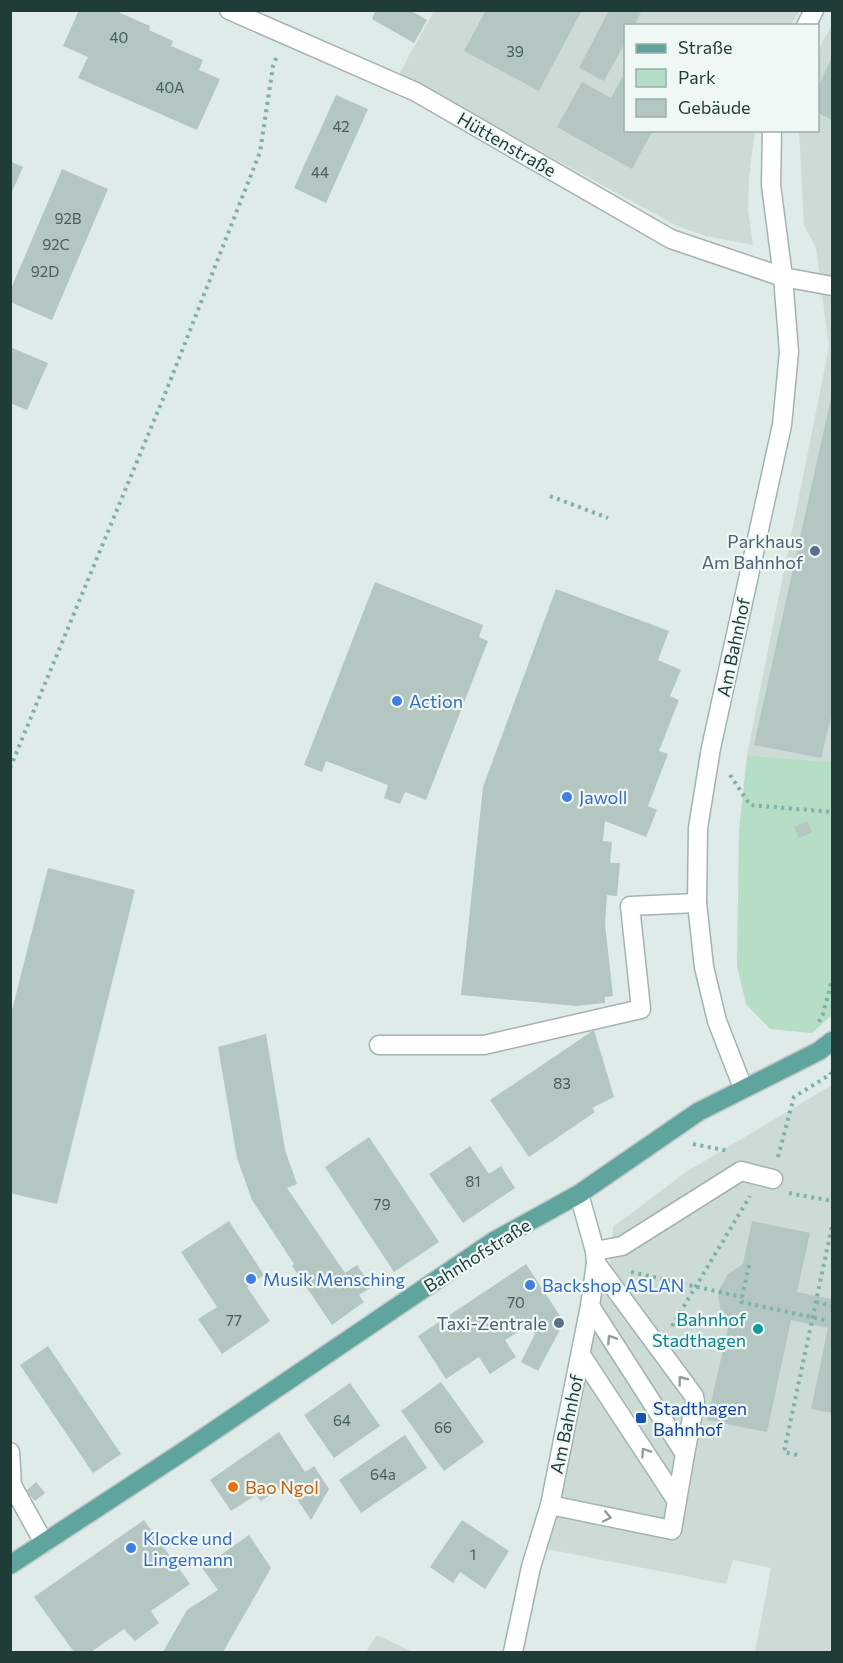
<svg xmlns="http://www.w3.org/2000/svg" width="843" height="1663" viewBox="0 0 843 1663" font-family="Commissioner,sans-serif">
<rect width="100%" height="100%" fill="#dfebe8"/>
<g fill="#cddbd7">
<polygon points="434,11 800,11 791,25 626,26 626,130 755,131 749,177 748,210 753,245 706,236 677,226 399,74"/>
<polygon points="832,24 832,762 747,755 829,347 816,248 804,225 799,131 818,130 818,51"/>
<polygon points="832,1085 832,1652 755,1652 771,1568 733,1560 726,1584 546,1549 611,1256 613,1227 686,1172"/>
<polygon points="377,1635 413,1652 366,1652"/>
</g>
<polygon fill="#b6dec7" points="747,755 832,762 832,1015 812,1033 770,1029 746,1004 737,966 739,830"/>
<g fill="#b4c6c1">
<polygon points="79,10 121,10 120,13 150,26 149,30 173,41 171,46 203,60 199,70 220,79 197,130 78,78 88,57 63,46"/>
<polygon points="376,10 410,10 427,20 414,43 372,19"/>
<polygon points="486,10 582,10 539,91 464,51"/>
<polygon points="609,10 642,10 634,26 626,26 626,41 604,81 579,68"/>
<polygon points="832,57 832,120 818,113 818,87"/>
<polygon points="624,74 626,75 626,130 653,130 632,169 557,127 582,82 611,98"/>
<polygon points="336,95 368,109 326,203 294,188"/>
<polygon points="10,161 23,167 10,196"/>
<polygon points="62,169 108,189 52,320 10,302 10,291"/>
<polygon points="10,347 48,363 27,410 10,403"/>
<polygon points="832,393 832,713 821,758 754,745"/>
<polygon points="375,582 483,625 479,637 488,641 426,800 405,792 400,804 384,798 388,785 326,761 322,772 304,765"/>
<polygon points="556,589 669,631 658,660 681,670 670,696 679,700 659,751 668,754 648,806 657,810 646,837 605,821 603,841 612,842 610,863 620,863 617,896 607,895 605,924 613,996 605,997 605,1003 576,1006 461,995 483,787"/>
<polygon points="807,821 812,832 799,838 794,827"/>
<polygon points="48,868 135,890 57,1204 10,1193 10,1018"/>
<polygon points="594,1030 614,1097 592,1108 595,1112 529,1157 490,1100"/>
<polygon points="266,1034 285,1150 297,1184 287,1188 345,1273 357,1265 372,1287 359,1295 364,1302 332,1325 292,1266 294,1264 252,1200 237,1158 218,1047"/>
<polygon points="369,1137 439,1242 394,1272 325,1167"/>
<polygon points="470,1146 489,1174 501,1166 515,1188 463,1223 429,1174"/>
<polygon points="229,1221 264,1275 247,1287 270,1321 222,1354 198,1319 217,1307 181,1252"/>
<polygon points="752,1221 810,1233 797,1292 832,1299 832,1413 811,1409 828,1328 791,1320 767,1432 707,1420 730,1319 720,1308 718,1292 728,1274 743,1264"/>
<polygon points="526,1264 564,1322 538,1371 521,1362 535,1334 529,1325 505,1340 516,1357 490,1374 479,1357 446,1379 418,1336"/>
<polygon points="48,1346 121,1454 93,1473 20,1365"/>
<polygon points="441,1382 484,1442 444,1471 401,1411"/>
<polygon points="350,1383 380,1426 334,1458 304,1415"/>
<polygon points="279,1432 305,1472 314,1466 329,1489 311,1520 287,1484 261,1501 256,1495 231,1511 210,1480"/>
<polygon points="405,1435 427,1468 361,1513 339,1480"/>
<polygon points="36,1482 45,1493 35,1501 26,1491"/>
<polygon points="144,1520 190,1584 151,1611 159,1623 135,1641 124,1629 91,1652 74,1652 34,1597"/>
<polygon points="462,1520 509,1551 485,1589 460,1572 453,1583 430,1567"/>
<polygon points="249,1535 271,1568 223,1652 163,1652 187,1610 218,1590 202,1568"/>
</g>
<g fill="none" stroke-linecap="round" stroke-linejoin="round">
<defs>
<g id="minor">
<polyline points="229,10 416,92 671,239 783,277 832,286"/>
<polyline points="806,26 814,10"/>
<polyline points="379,1045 484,1045 641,1009 630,906 697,903"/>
<polyline points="743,1088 717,1021 704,967 697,903 698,828 711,748 782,425 789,352 783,277 771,185 772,130"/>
<polyline points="595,1251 622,1246 741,1171 773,1179"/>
<polyline points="596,1263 694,1396 695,1402 685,1454"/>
<polyline points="581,1355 677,1501"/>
<polyline points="10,1452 12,1485 44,1543"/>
<polyline points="550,1505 672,1530 685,1454 590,1306"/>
<polyline points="513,1652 531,1567 550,1505 590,1306 596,1263 595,1251 579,1194"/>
</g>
<polyline id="major" points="10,1565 184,1451 494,1241 579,1194 698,1112 819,1051 832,1041"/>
</defs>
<use href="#minor" stroke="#a2b3b0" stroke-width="21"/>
<use href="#major" stroke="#c0c8c8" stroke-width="21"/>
<g stroke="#7db1aa" stroke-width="4" stroke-dasharray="3 4.5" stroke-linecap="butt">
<polyline points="550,496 608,518"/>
<polyline points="10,768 165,394 260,152 273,66 277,56"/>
<polyline points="730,775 750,805 832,812"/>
<polyline points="819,1022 823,1014 832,980"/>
<polyline points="693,1144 729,1151"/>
<polyline points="778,1157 794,1097 831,1074 829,1071"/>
<polyline points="789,1193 832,1201"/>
<polyline points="749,1265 741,1302 825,1320"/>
<polyline points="631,1272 742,1297"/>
<polyline points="816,1302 832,1306"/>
<polyline points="672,1326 750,1196"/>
<polyline points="797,1455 784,1452 832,1226"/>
</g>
<use href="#minor" stroke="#fff" stroke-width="18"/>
<use href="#major" stroke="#60a49e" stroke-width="18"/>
</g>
<defs><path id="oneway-chevron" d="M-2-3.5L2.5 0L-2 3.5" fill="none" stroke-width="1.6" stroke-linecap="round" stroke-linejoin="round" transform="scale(1.5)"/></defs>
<g stroke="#8f9e9c">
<use href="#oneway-chevron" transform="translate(611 1339) rotate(-123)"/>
<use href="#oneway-chevron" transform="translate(682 1380) rotate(-127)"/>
<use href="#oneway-chevron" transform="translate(645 1452) rotate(-124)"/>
<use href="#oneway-chevron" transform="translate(607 1517) rotate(12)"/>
</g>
<g fill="#5c6f8a" stroke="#eff8f5" stroke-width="2">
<circle cx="815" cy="551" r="6"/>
<circle cx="559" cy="1323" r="6"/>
</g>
<g fill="#3f7fe0" stroke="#eff8f5" stroke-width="2">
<circle cx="397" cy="701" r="6"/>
<circle cx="567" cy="797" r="6"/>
<circle cx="251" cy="1279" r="6"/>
<circle cx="530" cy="1285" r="6"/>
<circle cx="131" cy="1548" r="6"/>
</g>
<circle fill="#0f9aa8" stroke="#eff8f5" stroke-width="2" cx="758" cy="1329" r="6"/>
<rect fill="#1a4fb4" stroke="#eff8f5" stroke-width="2" x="635" y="1412" width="12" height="12" rx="3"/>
<circle fill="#e8710a" stroke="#eff8f5" stroke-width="2" cx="233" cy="1487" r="6"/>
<g text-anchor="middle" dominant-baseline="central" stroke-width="4.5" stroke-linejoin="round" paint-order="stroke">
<g font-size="15" fill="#445e5b">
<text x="119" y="37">40</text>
<text x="515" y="51">39</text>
<text x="170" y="87">40A</text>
<text x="341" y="126">42</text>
<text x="320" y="172">44</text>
<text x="68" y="218">92B</text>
<text x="56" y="244">92C</text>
<text x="45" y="271">92D</text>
<text x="562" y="1083">83</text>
<text x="473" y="1181">81</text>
<text x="382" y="1204">79</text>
<text x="516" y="1302">70</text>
<text x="234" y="1320">77</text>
<text x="342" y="1420">64</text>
<text x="443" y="1427">66</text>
<text x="383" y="1474">64a</text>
<text x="473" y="1554">1</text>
</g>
<g font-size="18" fill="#1f3c39" stroke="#eff8f5">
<text transform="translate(507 144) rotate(30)">Hüttenstraße</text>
<text transform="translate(733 647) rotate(-78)">Am Bahnhof</text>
<text transform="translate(477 1255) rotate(-32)">Bahnhofstraße</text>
<text transform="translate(566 1424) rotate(-78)">Am Bahnhof</text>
</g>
<g font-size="18" fill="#4e5e75" stroke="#eff8f5" text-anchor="end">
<text x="803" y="541">Parkhaus<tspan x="803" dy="21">Am Bahnhof</tspan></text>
<text x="547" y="1323">Taxi-Zentrale</text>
</g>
<g font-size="18" fill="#366cbe" stroke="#eff8f5" text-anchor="start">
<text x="409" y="701">Action</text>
<text x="579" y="797">Jawoll</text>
<text x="263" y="1279">Musik Mensching</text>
<text x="542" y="1285">Backshop ASLAN</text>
<text x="143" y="1538">Klocke und<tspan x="143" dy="21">Lingemann</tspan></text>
</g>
<g font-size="18" fill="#0d838f" stroke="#eff8f5" text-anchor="end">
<text x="746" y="1319">Bahnhof<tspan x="746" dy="21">Stadthagen</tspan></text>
</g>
<g font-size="18" fill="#164399" stroke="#eff8f5" text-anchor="start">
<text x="653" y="1408">Stadthagen<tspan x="653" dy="21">Bahnhof</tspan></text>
</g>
<g font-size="18" fill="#c56008" stroke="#eff8f5" text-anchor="start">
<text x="245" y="1487">Bao Ngol</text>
</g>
</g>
<rect width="843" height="1663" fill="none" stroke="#1f3c39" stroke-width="24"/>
<rect x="624" y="24" width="195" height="108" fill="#eff8f5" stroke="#9cadaa" stroke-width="1.5"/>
<rect x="636" y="44" width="30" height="9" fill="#60a49e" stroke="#9cadaa" stroke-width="1.5"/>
<text x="678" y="54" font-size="18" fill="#1f3c39">Straße</text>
<rect x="636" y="69" width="30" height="18" fill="#b6dec7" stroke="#9cadaa" stroke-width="1.5"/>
<text x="678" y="84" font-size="18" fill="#1f3c39">Park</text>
<rect x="636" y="99" width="30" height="18" fill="#b4c6c1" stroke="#9cadaa" stroke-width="1.5"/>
<text x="678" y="114" font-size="18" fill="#1f3c39">Gebäude</text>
</svg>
